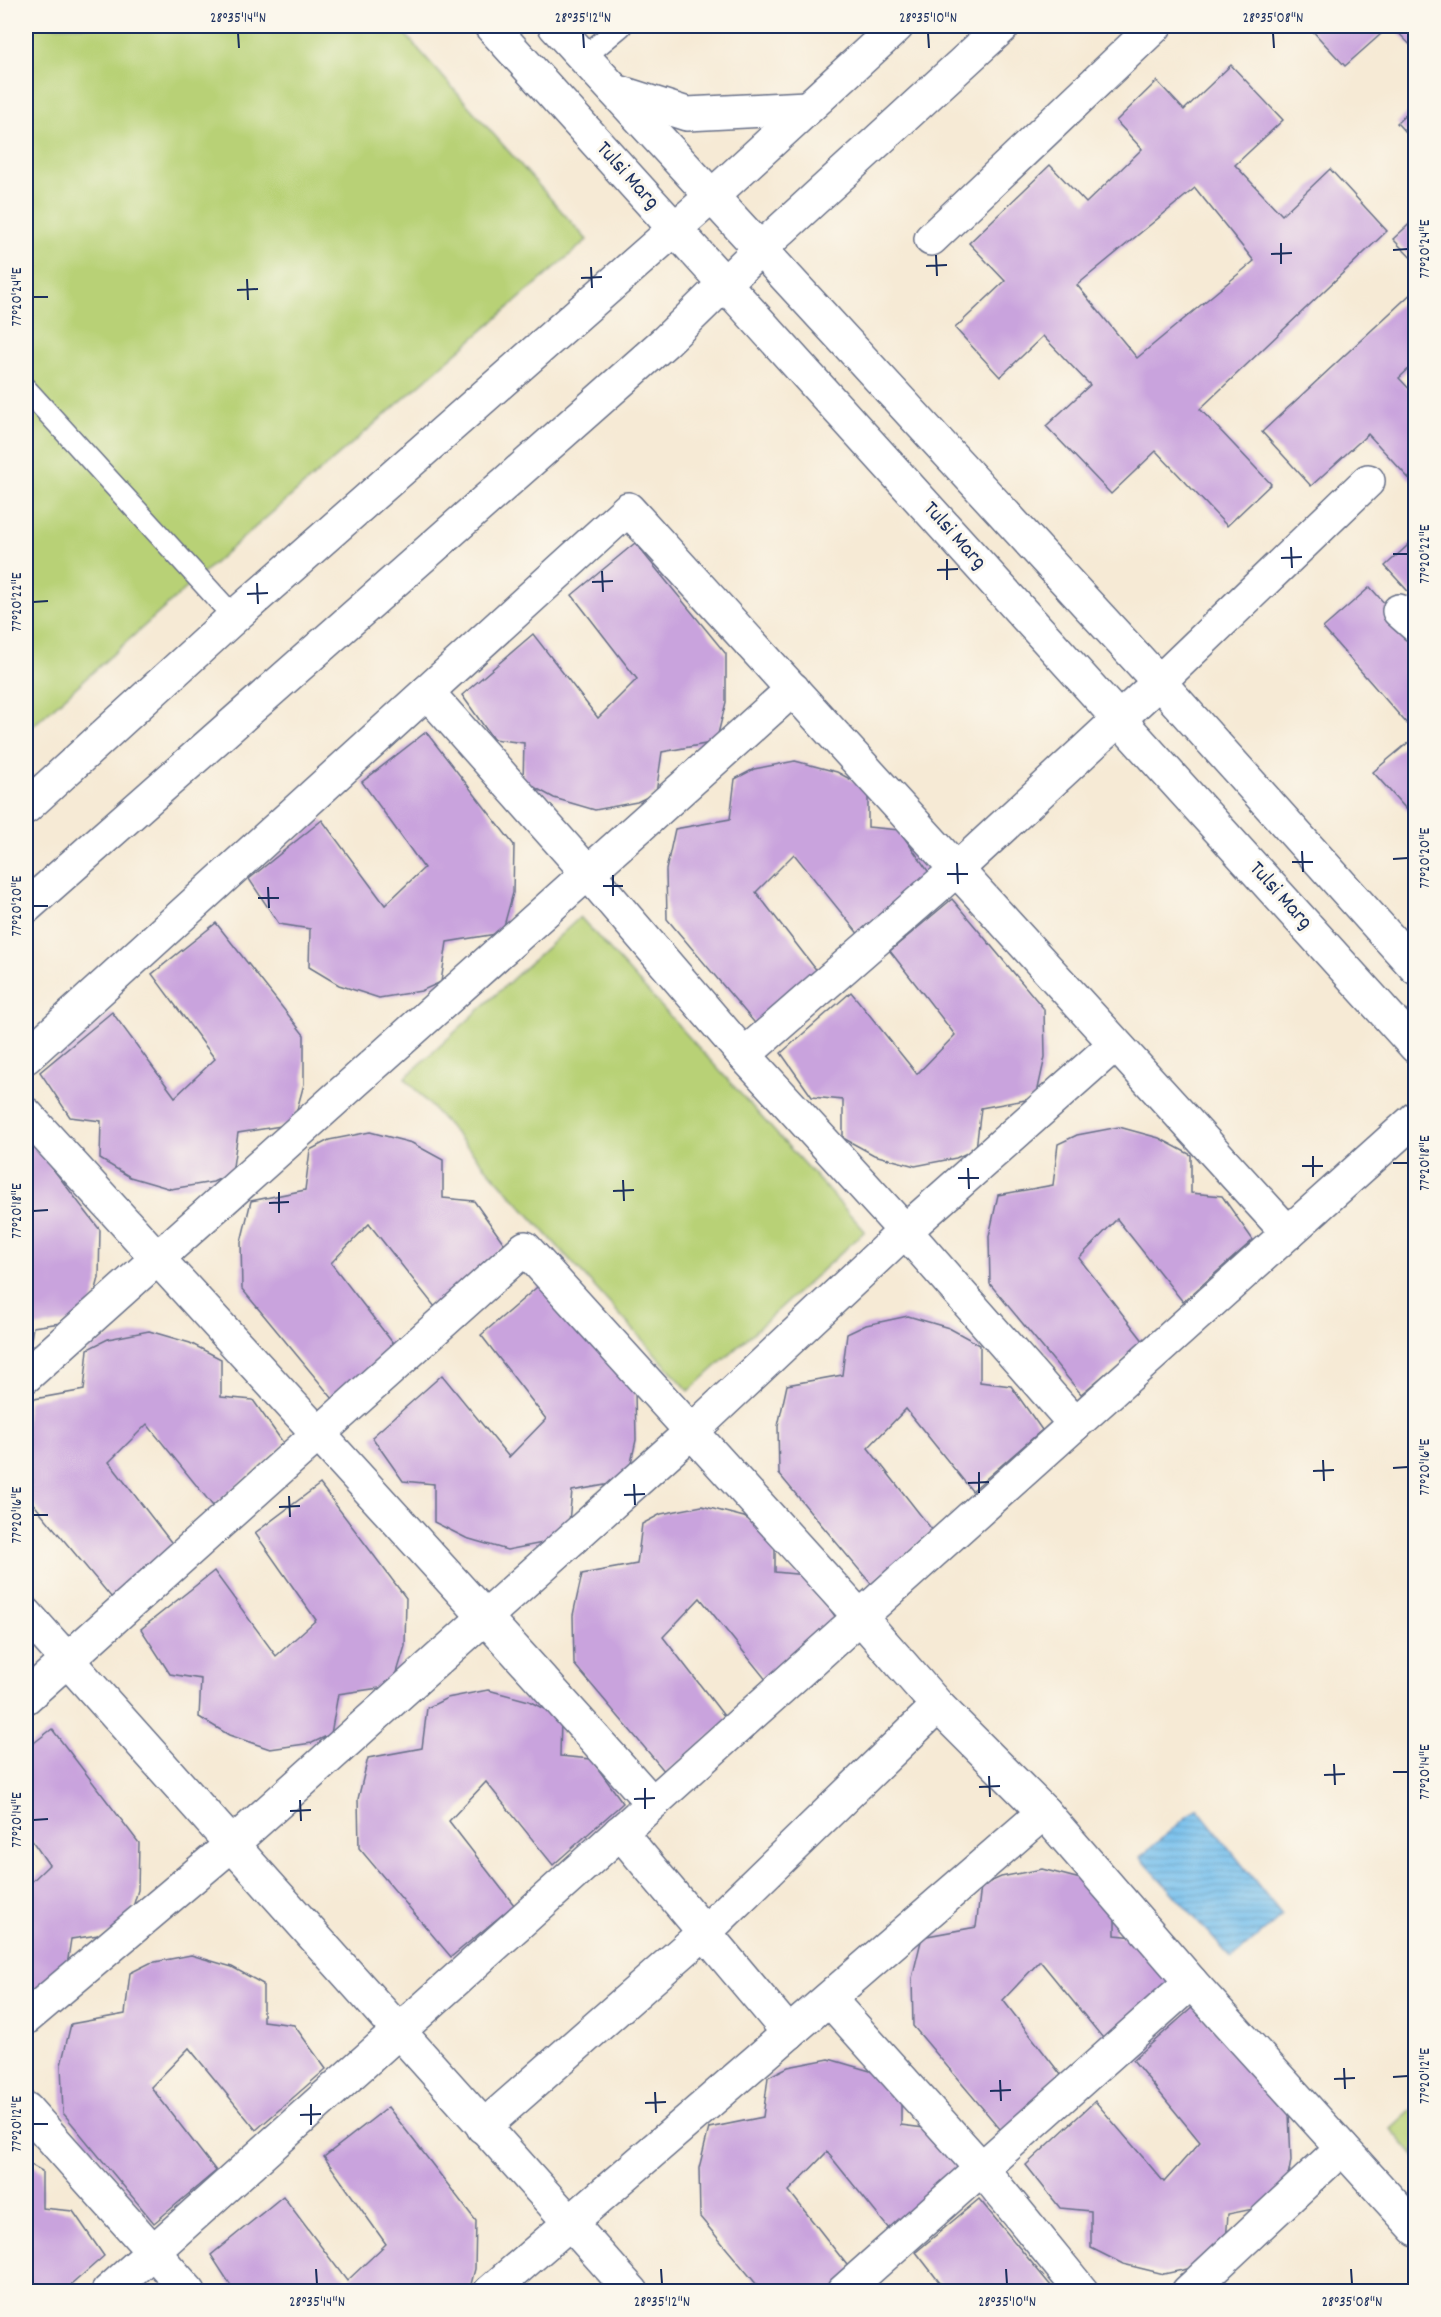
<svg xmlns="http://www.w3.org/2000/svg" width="1441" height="2317" viewBox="0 0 1441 2317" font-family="Dekko,sans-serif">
<defs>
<pattern id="water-rules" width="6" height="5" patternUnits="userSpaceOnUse" patternTransform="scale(1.5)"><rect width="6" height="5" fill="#74bfed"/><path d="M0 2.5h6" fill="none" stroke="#5e9cc3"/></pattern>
</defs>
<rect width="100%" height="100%" fill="#fbf7ec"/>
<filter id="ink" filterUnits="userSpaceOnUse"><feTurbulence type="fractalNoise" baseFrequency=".0167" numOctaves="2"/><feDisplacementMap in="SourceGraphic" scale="12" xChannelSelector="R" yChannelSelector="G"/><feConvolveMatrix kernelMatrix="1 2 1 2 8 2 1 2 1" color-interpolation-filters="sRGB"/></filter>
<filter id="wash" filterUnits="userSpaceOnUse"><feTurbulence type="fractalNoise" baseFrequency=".008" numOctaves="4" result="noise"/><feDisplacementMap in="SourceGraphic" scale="24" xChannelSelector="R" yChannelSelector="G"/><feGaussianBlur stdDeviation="1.35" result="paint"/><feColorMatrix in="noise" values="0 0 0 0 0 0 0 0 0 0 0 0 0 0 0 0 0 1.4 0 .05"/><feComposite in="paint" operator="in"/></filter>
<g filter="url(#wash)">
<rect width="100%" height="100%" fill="#f6ead5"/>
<g fill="#b8d176" stroke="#6a806a" stroke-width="1.5">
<polygon points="26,26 398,26 587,240 230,549 26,732"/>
<polygon points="580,917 865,1231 689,1391 405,1078"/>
<polygon points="1415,2107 1415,2157 1391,2129"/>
</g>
<polygon fill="url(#water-rules)" stroke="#4877a6" stroke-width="1.5" points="1197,1808 1282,1915 1232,1959 1140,1857"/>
<g id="blocks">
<g fill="#c9a3dd" fill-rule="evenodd">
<polygon points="1308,26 1390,26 1345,66"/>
<polygon points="1392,26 1416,26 1416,51"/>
<path d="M1231 65 1283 120 1235 165 1282 215 1330 169 1387 231 1200 409 1271 484 1227 526 1156 451 1111 494 1046 426 1090 385 1043 336 1000 377 955 328 1005 281 969 243 1050 165 1086 203 1142 149 1116 121 1157 81 1184 110ZM1195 188 1254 261 1137 358 1077 285Z"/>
<polygon points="1416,105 1416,144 1397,123"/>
<polygon points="1416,218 1416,263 1393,239"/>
<polygon points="1416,289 1416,362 1399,378 1416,396 1416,486 1368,434 1311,486 1262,432"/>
<polygon points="1416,538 1416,600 1385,566"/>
<polygon points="635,543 726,654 726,702 716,742 662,752 656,793 637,802 595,810 554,798 523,781 524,743 493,739 462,695 533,634 598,718 637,679 572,595"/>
<polygon points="1370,587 1416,639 1416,734 1323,628"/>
<polygon points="426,732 514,845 513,893 502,933 447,942 441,982 421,991 379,998 339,985 309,967 310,929 279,924 249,879 322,820 385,905 424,868 362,782"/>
<polygon points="1416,736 1416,820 1373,772"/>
<polygon points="795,761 837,772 868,789 868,827 899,830 930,874 860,936 794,854 756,892 821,976 759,1028 667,919 666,870 675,829 730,819 735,779 754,769"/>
<polygon points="952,899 1044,1009 1045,1057 1036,1098 981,1108 976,1149 956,1158 915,1166 874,1155 843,1138 843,1100 812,1097 781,1053 851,992 917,1074 955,1035 890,951"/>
<polygon points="216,923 304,1035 304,1084 293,1124 238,1133 232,1173 213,1182 171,1189 130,1177 100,1159 101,1121 70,1117 40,1072 112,1012 175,1097 215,1059 152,974"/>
<polygon points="1119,1127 1159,1138 1191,1155 1191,1193 1222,1196 1253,1240 1183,1302 1117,1219 1079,1258 1144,1342 1081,1394 990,1284 989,1236 998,1195 1053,1185 1058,1144 1077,1135"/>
<polygon points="370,1132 412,1143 443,1160 443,1198 474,1201 505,1245 435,1307 369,1224 331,1263 396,1347 333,1399 242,1289 241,1242 251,1201 305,1190 310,1150 329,1140"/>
<polygon points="26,1134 100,1230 99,1278 88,1319 33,1327 27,1365"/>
<polygon points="543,1282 635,1392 636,1440 627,1481 572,1491 568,1532 548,1542 507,1550 466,1538 434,1522 434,1484 403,1481 372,1437 442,1375 509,1457 546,1419 481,1335"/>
<polygon points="908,1316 949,1328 980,1345 980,1382 1011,1386 1042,1430 972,1491 906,1409 868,1448 933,1531 871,1584 779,1474 778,1426 787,1385 842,1375 847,1334 866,1325"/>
<polygon points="149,1331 190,1343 221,1359 221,1397 253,1400 284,1444 213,1506 147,1424 109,1462 174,1546 112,1598 26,1495 26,1414 29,1400 84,1390 88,1349 108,1339"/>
<polygon points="320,1484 406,1598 405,1646 393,1686 338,1694 331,1734 312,1743 270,1749 229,1735 199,1717 201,1679 170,1674 141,1629 214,1571 276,1656 316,1620 255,1533"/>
<polygon points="702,1506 744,1517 775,1534 775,1572 806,1575 837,1619 767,1681 700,1598 663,1637 728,1721 666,1773 574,1664 573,1615 582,1574 637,1564 642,1524 661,1514"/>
<polygon points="488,1690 529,1701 561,1718 560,1756 591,1759 623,1803 553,1865 486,1782 449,1821 514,1905 451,1957 359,1848 358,1799 368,1758 422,1748 427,1708 447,1698"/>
<polygon points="52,1729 139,1843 138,1890 126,1931 71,1939 65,1979 45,1988 26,1991 26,1887 49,1865 26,1832 26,1749"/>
<polygon points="1042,1869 1084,1880 1115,1897 1115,1935 1146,1938 1177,1982 1107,2043 1040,1961 1003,2000 1068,2084 1006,2136 913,2026 912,1978 922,1937 976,1927 981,1886 1001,1877"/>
<polygon points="191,1955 232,1967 263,1984 263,2021 294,2025 326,2069 256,2130 189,2048 151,2087 216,2171 154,2223 63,2113 61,2065 71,2024 125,2014 130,1973 150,1963"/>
<polygon points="1194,2006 1289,2113 1291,2161 1283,2203 1228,2214 1225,2255 1206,2265 1164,2274 1123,2264 1091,2248 1091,2211 1060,2208 1026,2165 1095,2101 1164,2182 1200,2142 1133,2060"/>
<polygon points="829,2059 870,2071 901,2087 901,2125 932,2129 964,2173 893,2234 827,2152 789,2191 854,2274 834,2292 763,2292 700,2217 699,2168 709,2128 763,2117 768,2077 788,2067"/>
<polygon points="388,2107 476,2221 475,2269 469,2292 235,2292 211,2255 283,2196 347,2281 386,2244 324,2157"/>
<polygon points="26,2162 42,2171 42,2208 73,2211 104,2256 63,2292 26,2292"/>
<polygon points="979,2199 1056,2292 947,2292 916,2252"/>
</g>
</g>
</g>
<g filter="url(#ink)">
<use href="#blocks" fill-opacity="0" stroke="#687088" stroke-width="1.5"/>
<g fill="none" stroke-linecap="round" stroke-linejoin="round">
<defs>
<g id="lane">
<polyline points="584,57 621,26"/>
<polyline points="26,389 234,617"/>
</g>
<g id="street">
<polyline points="931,239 1155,26"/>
<polyline points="1399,611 1416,626"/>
<polyline points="427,692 588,873 744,1055 905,1231 1075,1424"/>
<polyline points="744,1055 956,870 1159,682 1368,481"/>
<polyline points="26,1057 628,509 1288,1233"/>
<path d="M26 1114C234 1343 446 1571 652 1803"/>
<polyline points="26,1376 793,689"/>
<polyline points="26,1614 632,2292"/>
<polyline points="26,1697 525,1248 860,1617 938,1706 1044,1812 1191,1982 1416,2229"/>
<polyline points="620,1832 789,2033"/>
<polyline points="829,1999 981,2168 1082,2292"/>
<polyline points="26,2018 231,1845 691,1432 905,1231 1115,1044"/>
<polyline points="26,2109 189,2292"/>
<polyline points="483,2127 705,1932 938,1706"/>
<polyline points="108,2292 1416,1118"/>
<polyline points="490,2292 1044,1812"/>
<polyline points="843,2292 1191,1982"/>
<polyline points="1188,2292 1342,2148"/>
</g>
<g id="secondary">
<polyline points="491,26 1416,1047"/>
<polyline points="555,26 1159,682 1416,968"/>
<polyline points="615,91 687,114 807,108"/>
<polyline points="26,807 234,617 711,197 897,26"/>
<polyline points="26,907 666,341 760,249 1003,26"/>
</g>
</defs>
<use href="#lane" stroke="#687088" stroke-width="24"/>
<use href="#street" stroke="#687088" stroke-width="36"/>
<use href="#secondary" stroke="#687088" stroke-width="36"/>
<use href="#lane" stroke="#fff" stroke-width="21"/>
<use href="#street" stroke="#fff" stroke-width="33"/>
<use href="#secondary" stroke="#fff" stroke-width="33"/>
</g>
</g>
<path fill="none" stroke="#1b2f5e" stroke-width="2" d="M238 33 239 48M583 33 584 48M928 33 929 48M1273 33 1274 48M1281 243V264M1393 250 1408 249M1271 254 1292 253M936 255 937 276M926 266 947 265M591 267 592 288M581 278 602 277M247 279 248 300M237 290 258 289M33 297H48M1291 547 1292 568M1393 554H1408M1281 558 1302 557M947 559V580M937 570 958 569M602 571 603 592M592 582 613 581M257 583 258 604M247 594 268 593M33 602 48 601M1302 851 1303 872M1393 859 1408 858M1292 862H1313M957 863 958 884M947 874H968M613 875V896M603 886H623M268 887 269 908M258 898H279M33 906H48M1313 1156V1177M1393 1163H1408M1302 1166H1323M968 1168 969 1189M958 1178H979M623 1180 624 1201M613 1191 634 1190M279 1192V1213M269 1203 289 1202M33 1211 48 1210M1323 1460 1324 1481M1393 1468 1408 1467M1313 1471 1334 1470M979 1472V1493M968 1483 989 1482M634 1484 635 1505M624 1495 645 1494M289 1496 290 1517M279 1507 300 1506M33 1515H48M1334 1764 1335 1785M1393 1772H1408M1324 1775 1345 1774M989 1776 990 1797M979 1787 1000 1786M645 1788V1809M634 1799 655 1798M300 1800 301 1821M290 1811 311 1810M33 1820 48 1819M1344 2068 1345 2089M1393 2077 1408 2076M1334 2079 1355 2078M1000 2080 1001 2101M990 2091 1011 2090M655 2092 656 2113M645 2103 666 2102M311 2104V2125M300 2115 321 2114M33 2124H48M316 2269 317 2284M661 2269 662 2284M1006 2269 1007 2284M1351 2269 1352 2284"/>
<g text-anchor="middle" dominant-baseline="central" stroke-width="6" stroke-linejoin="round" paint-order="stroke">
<g font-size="22" fill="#1b2f5e" stroke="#fbf7ec">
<text transform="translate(627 176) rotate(48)">Tulsi Marg</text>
<text transform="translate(954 536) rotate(48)">Tulsi Marg</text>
<text transform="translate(1280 896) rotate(48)">Tulsi Marg</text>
</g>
</g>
<rect width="1441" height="2317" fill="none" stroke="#fbf7ec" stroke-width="66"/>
<rect x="33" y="33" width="1375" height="2251" fill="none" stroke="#1b2f5e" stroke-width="2"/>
<g font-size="15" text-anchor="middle" fill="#1b2f5e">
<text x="238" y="22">28°35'14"N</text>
<text x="583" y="22">28°35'12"N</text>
<text x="928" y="22">28°35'10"N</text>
<text x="1273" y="22">28°35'08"N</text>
<text transform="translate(1424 249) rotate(-90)" y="5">77°20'24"E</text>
<text transform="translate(16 297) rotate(-90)" y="5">77°20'24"E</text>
<text transform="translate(1424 554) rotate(-90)" y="5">77°20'22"E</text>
<text transform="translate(16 602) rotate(-90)" y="5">77°20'22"E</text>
<text transform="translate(1424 858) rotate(-90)" y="5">77°20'20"E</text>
<text transform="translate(16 906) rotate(-90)" y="5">77°20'20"E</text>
<text transform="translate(1424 1163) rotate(-90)" y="5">77°20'18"E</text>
<text transform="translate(16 1211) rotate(-90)" y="5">77°20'18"E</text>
<text transform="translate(1424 1467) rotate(-90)" y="5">77°20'16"E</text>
<text transform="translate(16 1515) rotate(-90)" y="5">77°20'16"E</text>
<text transform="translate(1424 1772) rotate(-90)" y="5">77°20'14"E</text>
<text transform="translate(16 1820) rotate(-90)" y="5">77°20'14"E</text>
<text transform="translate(1424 2076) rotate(-90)" y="5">77°20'12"E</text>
<text transform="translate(16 2124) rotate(-90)" y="5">77°20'12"E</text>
<text x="317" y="2306">28°35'14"N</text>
<text x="662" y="2306">28°35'12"N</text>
<text x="1007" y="2306">28°35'10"N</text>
<text x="1352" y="2306">28°35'08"N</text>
</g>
</svg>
